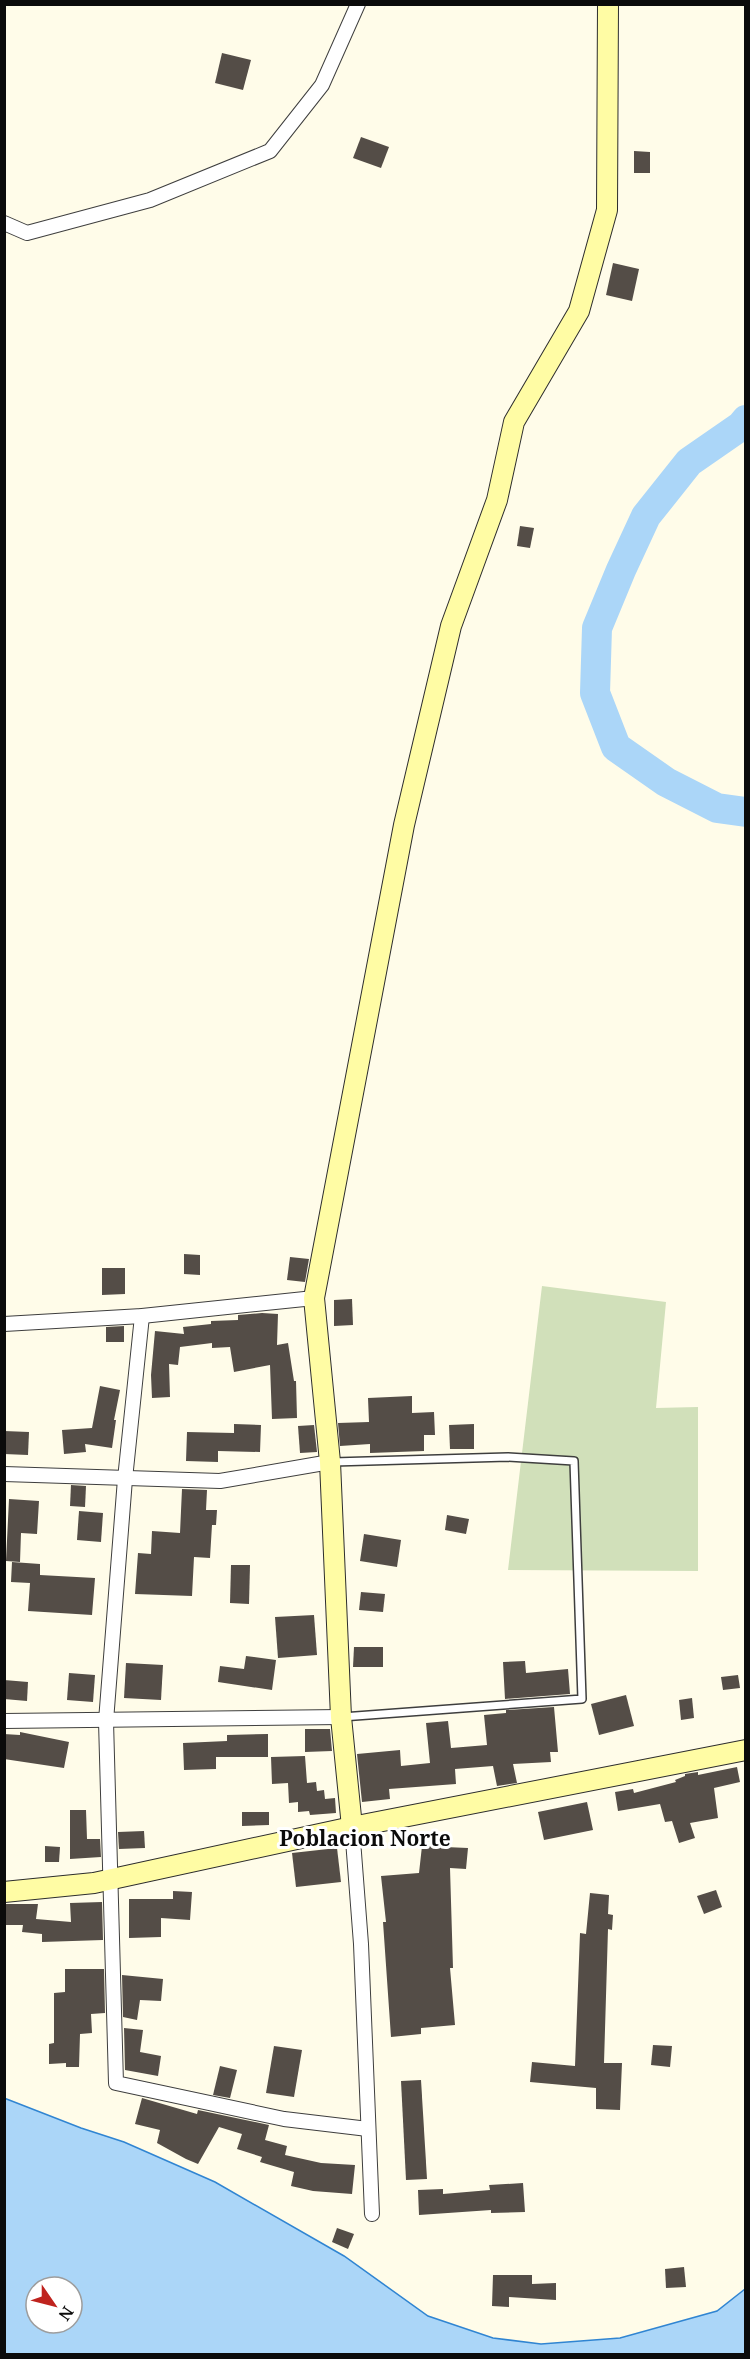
<svg xmlns="http://www.w3.org/2000/svg" width="750" height="2359" viewBox="0 0 750 2359" font-family="'Noto Serif',serif">
<rect width="100%" height="100%" fill="#fffce9"/>
<polygon fill="#d1e0ba" points="542,1286 666,1302 656,1408 698,1407 698,1571 508,1570"/>
<path fill="#abd6f8" stroke="#3085d2" stroke-width="1.5" fill-rule="evenodd" d="M4 2098 81 2128 124 2142 215 2182 344 2256 428 2316 493 2338 541 2344 620 2338 717 2311 745 2289V2354H5ZM36 2287H72V2323H36Z"/>
<g fill="none" stroke-linecap="round" stroke-linejoin="round">
<polyline stroke="#abd6f8" stroke-width="30" points="746,420 741,426 689,462 646,516 621,570 597,628 595,693 616,747 666,782 717,808 746,812"/>
</g>
<g fill="#544d47">
<polygon points="222,53 251,60 243,90 215,83"/>
<polygon points="361,137 389,147 381,168 353,158"/>
<polygon points="634,151 650,152 650,173 634,173"/>
<polygon points="613,263 639,269 632,301 606,295"/>
<polygon points="520,526 534,528 530,548 517,546"/>
<polygon points="184,1254 200,1255 200,1275 184,1274"/>
<polygon points="290,1257 309,1259 305,1282 287,1280"/>
<polygon points="102,1268 125,1268 125,1294 102,1295"/>
<polygon points="352,1299 353,1325 334,1326 334,1300"/>
<polygon points="262,1313 278,1314 277,1345 288,1343 294,1381 296,1381 297,1418 272,1419 270,1365 234,1372 230,1347 212,1348 212,1343 180,1347 178,1365 169,1364 170,1397 152,1398 151,1375 155,1331 184,1334 183,1327 211,1324 211,1321 238,1320 238,1315"/>
<polygon points="124,1326 124,1342 106,1342 106,1327"/>
<polygon points="100,1386 120,1390 114,1420 116,1420 112,1448 85,1444 86,1452 64,1454 62,1430 92,1428"/>
<polygon points="412,1396 412,1413 434,1412 435,1435 424,1435 424,1451 370,1453 370,1444 340,1446 338,1423 369,1422 368,1398"/>
<polygon points="234,1424 261,1425 260,1452 218,1451 218,1462 186,1461 187,1432 234,1433"/>
<polygon points="474,1424 474,1449 450,1449 449,1425"/>
<polygon points="314,1425 317,1452 300,1453 298,1426"/>
<polygon points="4,1431 29,1432 28,1455 4,1454"/>
<polygon points="71,1485 86,1486 85,1507 70,1506"/>
<polygon points="182,1489 207,1490 206,1510 217,1510 216,1525 212,1525 210,1558 194,1557 192,1596 135,1594 138,1553 151,1554 152,1531 180,1533"/>
<polygon points="9,1499 39,1501 37,1534 21,1533 20,1562 6,1561"/>
<polygon points="79,1511 103,1513 101,1542 77,1540"/>
<polygon points="447,1515 469,1519 466,1534 445,1530"/>
<polygon points="364,1534 401,1540 397,1567 360,1561"/>
<polygon points="12,1562 40,1564 40,1575 95,1578 92,1615 28,1611 30,1583 11,1582"/>
<polygon points="231,1565 250,1565 249,1604 230,1603"/>
<polygon points="361,1592 385,1594 383,1612 359,1610"/>
<polygon points="314,1615 317,1655 278,1658 275,1617"/>
<polygon points="354,1647 383,1647 383,1667 353,1667"/>
<polygon points="246,1656 276,1660 272,1690 218,1682 220,1666 244,1669"/>
<polygon points="525,1661 526,1673 568,1669 570,1694 505,1699 503,1662"/>
<polygon points="126,1663 163,1665 161,1700 124,1698"/>
<polygon points="69,1673 95,1675 93,1702 67,1700"/>
<polygon points="738,1675 740,1688 723,1690 721,1677"/>
<polygon points="4,1680 28,1682 27,1701 4,1699"/>
<polygon points="626,1695 634,1726 599,1735 591,1704"/>
<polygon points="692,1698 694,1718 681,1720 679,1700"/>
<polygon points="554,1707 558,1752 550,1752 551,1762 513,1764 517,1783 497,1786 493,1766 455,1769 456,1784 389,1789 390,1799 362,1802 357,1754 400,1750 401,1766 430,1763 426,1723 448,1721 451,1748 487,1745 484,1715 506,1713 506,1710"/>
<polygon points="305,1729 330,1729 332,1751 305,1752"/>
<polygon points="20,1732 69,1742 64,1768 4,1759 4,1734 20,1735"/>
<polygon points="268,1734 268,1757 216,1757 216,1769 184,1770 183,1743 227,1741 227,1735"/>
<polygon points="305,1756 307,1783 316,1782 317,1791 324,1790 325,1799 335,1798 336,1813 310,1815 309,1811 298,1812 298,1802 289,1803 288,1783 272,1784 271,1757"/>
<polygon points="737,1767 740,1782 714,1788 718,1818 690,1823 695,1838 679,1843 672,1821 665,1822 660,1804 618,1811 615,1792 633,1789 634,1793 676,1782 675,1780 685,1776 685,1774 698,1772 698,1775"/>
<polygon points="587,1802 593,1830 544,1840 538,1812"/>
<polygon points="70,1810 86,1810 87,1839 100,1839 101,1857 70,1859"/>
<polygon points="242,1812 269,1812 269,1825 242,1826"/>
<polygon points="144,1831 145,1848 119,1849 118,1832"/>
<polygon points="45,1846 60,1847 59,1862 45,1862"/>
<polygon points="422,1846 468,1848 466,1869 450,1868 453,1968 450,1968 455,2025 421,2028 421,2034 391,2037 383,1922 386,1922 381,1876 419,1873"/>
<polygon points="337,1848 341,1882 296,1887 292,1853"/>
<polygon points="716,1890 722,1907 704,1914 697,1896"/>
<polygon points="173,1891 192,1892 190,1920 161,1918 161,1937 129,1938 129,1899 173,1899"/>
<polygon points="590,1893 609,1895 608,1914 613,1915 612,1930 608,1929 604,2063 622,2063 620,2110 596,2109 596,2088 530,2082 532,2062 575,2066 580,1933 586,1934"/>
<polygon points="102,1902 103,1940 42,1942 42,1934 22,1932 23,1925 4,1925 4,1904 38,1904 36,1919 71,1922 70,1903"/>
<polygon points="65,1969 104,1969 105,2013 91,2014 92,2033 80,2034 79,2067 66,2067 66,2063 49,2064 49,2044 54,2043 54,1993 65,1992"/>
<polygon points="122,1975 163,1979 161,2001 140,2000 137,2020 123,2017"/>
<polygon points="124,2028 143,2030 140,2052 161,2056 158,2076 125,2070"/>
<polygon points="653,2045 672,2046 670,2067 651,2065"/>
<polygon points="274,2046 302,2050 294,2097 266,2093"/>
<polygon points="220,2066 237,2070 230,2098 213,2095"/>
<polygon points="421,2080 427,2179 406,2180 401,2081"/>
<polygon points="142,2098 197,2114 198,2110 269,2125 265,2140 287,2146 285,2155 321,2163 355,2165 352,2194 313,2191 291,2186 294,2172 260,2162 262,2157 237,2149 242,2134 219,2127 198,2164 186,2159 157,2143 160,2130 135,2124"/>
<polygon points="523,2183 525,2212 491,2213 491,2210 419,2215 418,2190 443,2189 443,2194 490,2190 489,2185"/>
<polygon points="337,2228 354,2234 348,2249 332,2242"/>
<polygon points="684,2267 686,2287 666,2288 665,2269"/>
<polygon points="493,2275 532,2275 532,2284 556,2283 556,2300 509,2297 509,2307 492,2306"/>
</g>
<g fill="none" stroke-linecap="round" stroke-linejoin="round">
<defs>
<polyline id="lane" points="333,1462 508,1457 574,1461 582,1699 342,1717"/>
<g id="street">
<polyline points="4,223 27,233 150,200 270,151 322,85 358,4"/>
<polyline points="142,1316 125,1479 106,1721 116,2083 284,2119 368,2129"/>
<polyline points="4,1324 142,1316 314,1298"/>
<polyline points="4,1474 220,1481 330,1462"/>
<polyline points="4,1721 341,1717"/>
<polyline points="352,1827 361,1944 372,2214"/>
</g>
<g id="secondary">
<polyline points="352,1827 341,1717 330,1462 314,1298 404,825 451,626 497,500 514,422 579,311 607,210 608,4"/>
<polyline points="4,1892 94,1883 352,1827 746,1750"/>
</g>
</defs>
<use href="#lane" stroke="#3e3e3e" stroke-width="10"/>
<use href="#street" stroke="#3e3e3e" stroke-width="16"/>
<use href="#secondary" stroke="#2d2d2d" stroke-width="22"/>
<use href="#lane" stroke="#fff" stroke-width="7"/>
<use href="#street" stroke="#fff" stroke-width="14"/>
<use href="#secondary" stroke="#fffca4" stroke-width="20"/>
</g>
<g text-anchor="middle" dominant-baseline="central" stroke-width="6" stroke-linejoin="round" paint-order="stroke">
<g font-size="21" font-weight="bold" fill="#0b0b0b" stroke="#fff">
<text x="365" y="1838">Poblacion Norte</text>
</g>
</g>
<rect width="750" height="2359" fill="none" stroke="#0b0b0b" stroke-width="12"/>
<g transform="translate(54 2305) rotate(125)"><circle r="28" fill="#ffffff" stroke="#9d9d9d" stroke-width="1.5"/>
<path d="M0-4.5L10 22L0 15L-10 22Z" fill="#bf231e"/>
<text y="-9" font-size="16" font-weight="bold" text-anchor="middle" fill="#0b0b0b">N</text>
</g>
</svg>
